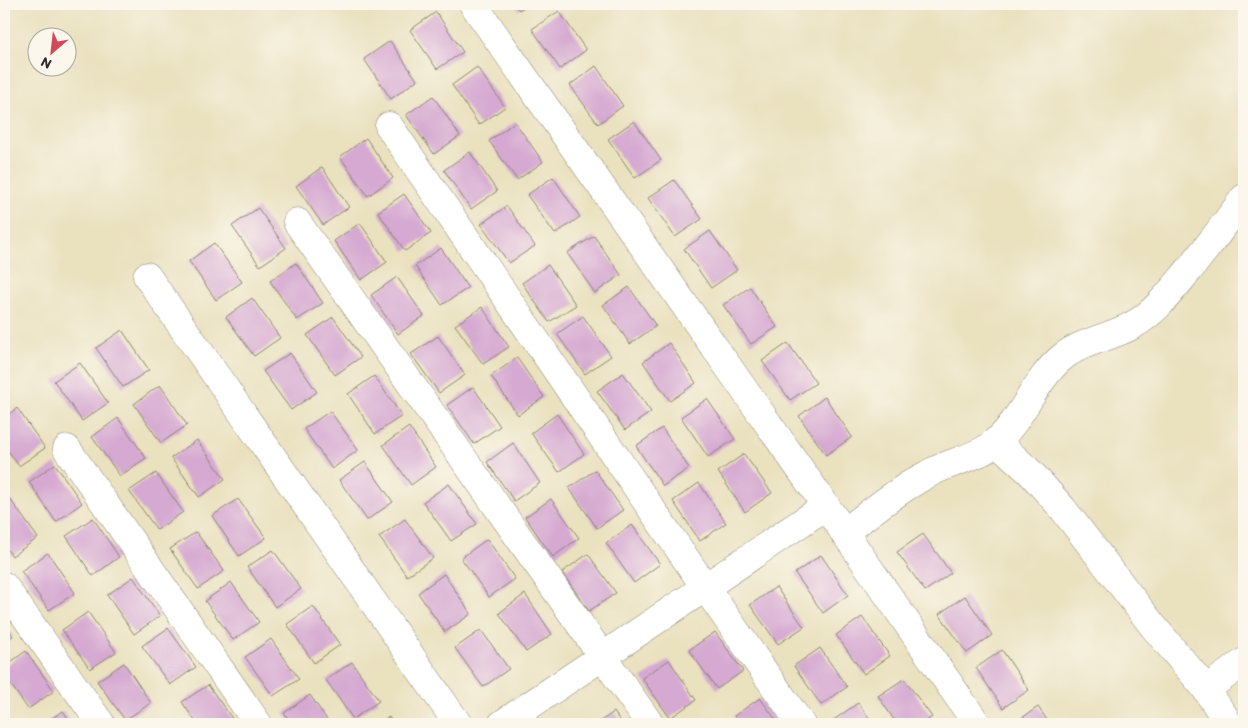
<svg xmlns="http://www.w3.org/2000/svg" width="1248" height="728" viewBox="0 0 1248 728" font-family="Itim,sans-serif">
<rect width="100%" height="100%" fill="#fbf7ec"/>
<filter id="ink" filterUnits="userSpaceOnUse"><feTurbulence type="fractalNoise" baseFrequency=".02" numOctaves="2"/><feDisplacementMap in="SourceGraphic" scale="10" xChannelSelector="R" yChannelSelector="G"/><feConvolveMatrix kernelMatrix="1 2 1 2 8 2 1 2 1" color-interpolation-filters="sRGB"/></filter>
<filter id="wash" filterUnits="userSpaceOnUse"><feTurbulence type="fractalNoise" baseFrequency=".0096" numOctaves="4" result="noise"/><feDisplacementMap in="SourceGraphic" scale="20" xChannelSelector="R" yChannelSelector="G"/><feGaussianBlur stdDeviation="1.12" result="paint"/><feColorMatrix in="noise" values="0 0 0 0 0 0 0 0 0 0 0 0 0 0 0 0 0 1.4 0 .05"/><feComposite in="paint" operator="in"/></filter>
<g filter="url(#wash)">
<rect width="100%" height="100%" fill="#eae1bf"/>
<g id="blocks">
<g fill="#d5a9d1">
<polygon points="514,4 529,4 519,10"/>
<polygon points="559,11 586,50 560,69 532,29"/>
<polygon points="436,12 463,52 437,69 410,30"/>
<polygon points="390,41 417,80 391,99 364,59"/>
<polygon points="596,66 623,106 598,124 570,85"/>
<polygon points="477,67 505,107 479,125 452,85"/>
<polygon points="433,96 460,136 434,154 406,115"/>
<polygon points="634,121 661,160 635,178 608,139"/>
<polygon points="515,122 543,162 517,180 489,141"/>
<polygon points="366,138 393,178 368,196 340,157"/>
<polygon points="470,152 497,191 471,209 444,170"/>
<polygon points="322,167 349,207 323,225 296,186"/>
<polygon points="553,177 580,217 555,234 527,195"/>
<polygon points="674,180 702,219 675,237 648,198"/>
<polygon points="404,194 431,233 405,251 378,212"/>
<polygon points="507,206 535,246 509,263 481,224"/>
<polygon points="258,208 286,248 260,266 232,226"/>
<polygon points="360,223 387,262 361,280 334,241"/>
<polygon points="710,231 737,270 711,288 684,249"/>
<polygon points="594,236 621,275 595,293 567,253"/>
<polygon points="214,243 242,282 216,300 189,261"/>
<polygon points="441,248 468,288 442,305 415,266"/>
<polygon points="296,263 323,303 297,320 270,281"/>
<polygon points="548,265 576,305 549,322 522,283"/>
<polygon points="397,277 424,316 398,334 371,295"/>
<polygon points="629,287 656,326 630,344 603,305"/>
<polygon points="750,287 777,327 751,344 723,305"/>
<polygon points="252,298 280,338 254,356 226,317"/>
<polygon points="482,307 509,347 483,364 455,325"/>
<polygon points="583,316 611,356 585,374 557,334"/>
<polygon points="333,317 361,357 335,375 307,335"/>
<polygon points="122,330 149,370 123,387 96,348"/>
<polygon points="438,336 465,375 439,393 411,354"/>
<polygon points="669,343 696,383 670,401 643,362"/>
<polygon points="788,343 816,383 790,400 762,361"/>
<polygon points="290,353 317,392 291,410 263,371"/>
<polygon points="517,358 544,397 518,415 491,376"/>
<polygon points="80,363 108,403 82,421 54,381"/>
<polygon points="623,373 651,412 625,430 597,391"/>
<polygon points="374,376 402,416 375,434 348,394"/>
<polygon points="160,385 187,425 161,443 134,404"/>
<polygon points="473,387 500,426 474,444 447,405"/>
<polygon points="825,397 852,437 826,455 799,416"/>
<polygon points="707,399 735,439 708,457 681,417"/>
<polygon points="17,408 45,448 19,466 4,445 4,418"/>
<polygon points="330,411 358,450 332,469 304,429"/>
<polygon points="557,414 584,454 559,472 531,433"/>
<polygon points="118,418 146,458 120,476 92,437"/>
<polygon points="409,427 436,467 411,485 383,445"/>
<polygon points="662,428 689,468 663,486 636,446"/>
<polygon points="197,440 225,479 199,497 171,458"/>
<polygon points="513,443 540,483 514,501 487,462"/>
<polygon points="744,454 772,493 745,512 718,472"/>
<polygon points="365,462 393,502 367,520 339,480"/>
<polygon points="55,464 82,503 56,522 29,482"/>
<polygon points="595,470 623,510 597,528 569,488"/>
<polygon points="156,473 183,512 157,530 129,491"/>
<polygon points="699,483 726,523 700,541 673,501"/>
<polygon points="449,484 477,524 451,541 423,502"/>
<polygon points="10,499 38,538 12,556 4,545 4,503"/>
<polygon points="238,499 266,538 239,556 212,516"/>
<polygon points="551,499 579,538 553,557 525,517"/>
<polygon points="93,518 119,557 93,576 66,536"/>
<polygon points="405,519 433,558 407,576 379,537"/>
<polygon points="632,525 660,564 634,583 606,543"/>
<polygon points="196,532 224,571 198,589 170,549"/>
<polygon points="923,534 951,573 925,591 897,552"/>
<polygon points="487,539 515,579 489,597 461,558"/>
<polygon points="273,550 301,589 275,607 247,567"/>
<polygon points="48,553 75,593 49,610 21,571"/>
<polygon points="588,554 616,593 589,611 562,572"/>
<polygon points="821,555 848,595 823,613 795,573"/>
<polygon points="444,574 471,614 445,632 418,593"/>
<polygon points="133,577 160,616 134,634 107,595"/>
<polygon points="231,582 259,622 233,640 205,601"/>
<polygon points="776,587 804,627 778,644 750,605"/>
<polygon points="525,594 552,634 526,652 499,613"/>
<polygon points="965,596 992,635 967,653 939,614"/>
<polygon points="313,606 340,645 314,663 287,624"/>
<polygon points="88,612 116,652 90,669 62,630"/>
<polygon points="862,617 890,656 864,674 836,635"/>
<polygon points="4,624 13,636 4,642"/>
<polygon points="168,628 196,667 170,685 142,646"/>
<polygon points="481,630 509,669 483,687 455,648"/>
<polygon points="715,632 743,671 717,689 689,650"/>
<polygon points="271,639 299,679 273,696 245,657"/>
<polygon points="820,648 847,687 821,705 794,666"/>
<polygon points="1002,650 1029,690 1003,708 976,668"/>
<polygon points="26,651 54,691 28,709 4,675 4,667"/>
<polygon points="669,660 696,700 670,718 642,678"/>
<polygon points="352,662 379,701 353,719 326,680"/>
<polygon points="124,663 151,703 125,720 97,681"/>
<polygon points="904,679 932,717 922,724 897,724 878,696"/>
<polygon points="208,685 236,724 197,724 182,702"/>
<polygon points="310,695 330,724 292,724 284,713"/>
<polygon points="760,698 779,724 740,724 734,716"/>
<polygon points="858,703 874,724 835,724 832,721"/>
<polygon points="1038,707 1050,724 1013,724"/>
<polygon points="63,711 72,724 43,724"/>
<polygon points="614,712 622,724 596,724"/>
<polygon points="389,717 394,724 378,724"/>
</g>
</g>
</g>
<g filter="url(#ink)">
<use href="#blocks" fill-opacity="0" stroke="#8a8675" stroke-width="1"/>
<g fill="none" stroke-linecap="round" stroke-linejoin="round">
<defs>
<g id="minor">
<polyline points="473,4 826,506 977,724"/>
<polyline points="389,126 705,587 801,724"/>
<polyline points="297,222 650,724"/>
<polyline points="147,276 458,724"/>
<polyline points="996,441 1031,473 1063,509 1153,626 1206,689 1229,724"/>
<polyline points="67,449 258,724"/>
<path d="M844 533C871 512 898 490 928 474 949 462 977 458 996 442 1022 419 1033 384 1058 361 1079 341 1108 339 1133 325 1156 312 1172 290 1189 270 1208 246 1226 223 1244 198"/>
<polyline points="4,586 101,724"/>
<polyline points="1206,689 1244,662"/>
<polyline points="502,724 826,506"/>
</g>
</defs>
<use href="#minor" stroke="#8a8675" stroke-width="29"/>
<use href="#minor" stroke="#fff" stroke-width="28"/>
</g>
</g>
<rect width="1248" height="728" fill="none" stroke="#fbf7ec" stroke-width="20"/>
<g transform="translate(52 52) rotate(208)"><circle r="24" fill="#fbf7ec" stroke="#a8a59f"/>
<path d="M0-4L9 19L0 12L-9 19Z" fill="#d1495b"/>
<text y="-8" font-size="14" font-weight="bold" text-anchor="middle" fill="#2b2b2b">N</text>
</g>
</svg>
